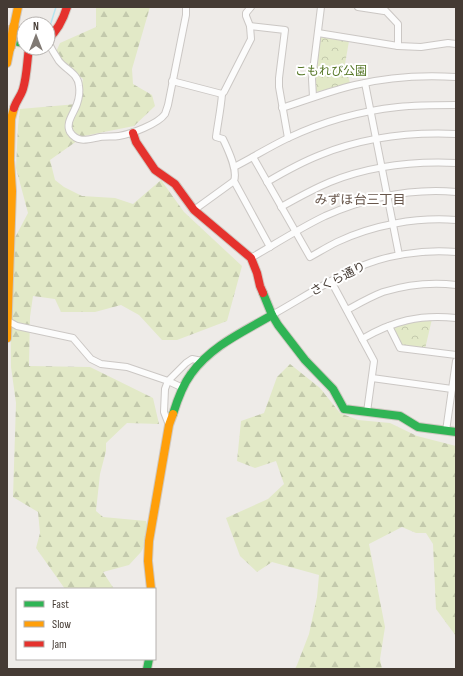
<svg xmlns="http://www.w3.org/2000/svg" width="463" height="676" viewBox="0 0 463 676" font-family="'Sofia Sans Condensed','Noto Sans JP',sans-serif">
<defs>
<pattern id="forest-firs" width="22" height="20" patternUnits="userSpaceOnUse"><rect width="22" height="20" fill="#e2e9c7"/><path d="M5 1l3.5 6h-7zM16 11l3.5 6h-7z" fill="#c3c9ac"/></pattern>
<pattern id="park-crowns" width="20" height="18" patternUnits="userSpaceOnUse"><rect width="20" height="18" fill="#e2e9c7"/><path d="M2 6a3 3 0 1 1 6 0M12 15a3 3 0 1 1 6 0" fill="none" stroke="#c3c9ac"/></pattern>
</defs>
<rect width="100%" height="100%" fill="#eeebe8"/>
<g fill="url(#forest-firs)">
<polygon points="96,7 150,7 132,69 133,84 152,95 155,106 134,126 84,136 50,160 55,180 64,187 82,196 115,198 133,204 161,180 184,212 242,266 227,321 177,340 162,340 139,315 121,305 95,312 61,312 55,299 33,296 30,317 29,366 90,367 153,398 159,424 127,423 106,443 106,451 100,474 96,511 103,517 146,521 150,534 141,552 129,565 103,572 114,589 65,589 36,548 40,533 38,512 13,497 16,403 11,367 10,247 28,213 16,168 18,126 20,109 77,104 83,79 55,54 60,43 96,27"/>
<polygon points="290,364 320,388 340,413 358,420 390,423 417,436 456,446 456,636 436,609 433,544 426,533 416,533 402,527 369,544 385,627 380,659 382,669 295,669 297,665 309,634 317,597 319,575 272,562 257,572 240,556 226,518 268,499 284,484 276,461 255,468 237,461 241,421 264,413 277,377"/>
</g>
<g fill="url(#park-crowns)">
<polygon points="320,37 349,41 345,64 350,83 316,92 314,79"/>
<path d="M432 319 425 349 402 346 392 327C405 323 418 320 432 319Z"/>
</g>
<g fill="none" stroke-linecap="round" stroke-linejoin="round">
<g stroke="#b7e4ee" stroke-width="1.5">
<polyline points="48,27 50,26 56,7"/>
<polyline points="23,36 24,36"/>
</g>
<defs>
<g id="street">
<path d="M251 7 246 13V16L250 26 251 39 224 92 222 94C221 108 218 122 216 137L223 139C228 150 238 170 234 181L270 247"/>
<polyline points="358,7 384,11"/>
<polyline points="382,7 398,24 398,46"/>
<polyline points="250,26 285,30 279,78 279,87 288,138"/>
<polyline points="318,33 398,46 421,47 448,43 456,44"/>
<path d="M48 42C51 48 55 55 59 61 66 70 78 73 79 86 80 92 79 98 77 104 74 113 65 123 70 132 78 144 89 139 100 137 106 136 113 137 119 136 131 134 158 124 165 114 166 111 167 108 168 105L186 15V7"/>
<polyline points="172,81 222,94"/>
<polyline points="365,83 399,255"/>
<polyline points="313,97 312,79 321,7"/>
<path d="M282 108C306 100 330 91 355 85 388 77 423 75 456 77"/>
<path d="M253 157 310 257C319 252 327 247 337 242 373 225 416 217 456 220"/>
<path d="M234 167C252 158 269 147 288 138 322 122 361 111 398 107 417 105 437 105 456 105"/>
<path d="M267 182C284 172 302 162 320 155 362 138 410 132 456 134"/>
<path d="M281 207C297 198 313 189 330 182 370 166 413 161 456 163"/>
<polyline points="194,210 234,181"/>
<path d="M251 258C275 244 300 228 325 216 366 198 411 188 456 192"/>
<polyline points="331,281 374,361 367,412"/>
<path d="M347 310C358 304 370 297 383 292 406 285 432 282 456 285"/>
<path d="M272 315C299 300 326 282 355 269 384 255 424 249 456 252"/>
<polyline points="8,321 17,326 73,338 91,359 101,364 127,367 168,381 183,388"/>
<polyline points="389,326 400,348 456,355"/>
<path d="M362 339C393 321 420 314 456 318"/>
<polyline points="372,378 452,389"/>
<polyline points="169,425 164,412 165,389 168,381 186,363 192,359 202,361"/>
<polyline points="446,431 456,361"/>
</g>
<g id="fast">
<polyline points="18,42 24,43"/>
<polyline points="263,293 272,315 278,325 305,360 333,389 344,409 400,416 418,427 456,432"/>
<path d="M173 414C177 401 182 386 191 374 211 346 243 332 272 315"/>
<polyline points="147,669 149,659"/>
</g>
<g id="slow">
<polyline points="14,26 18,7"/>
<polyline points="7,63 10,48"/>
<polyline points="7,338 12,191 10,160 11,119 14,108"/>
<polyline points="151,589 148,561 149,541 169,425 173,414"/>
</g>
<g id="jam">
<path d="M48 39C58 30 63 20 67 7"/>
<path d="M14 108C16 101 21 96 23 89 27 76 27 61 29 48"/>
<polyline points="133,133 136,142 155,170 175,184 194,210 251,258 257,273 260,286 263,293"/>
</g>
</defs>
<use href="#street" stroke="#cbc7c4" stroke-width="8"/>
<use href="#fast" stroke="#cfc8c0" stroke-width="10"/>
<use href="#slow" stroke="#cfc8c0" stroke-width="10"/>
<use href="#jam" stroke="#cfc8c0" stroke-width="10"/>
<use href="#street" stroke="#fcfcfc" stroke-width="6"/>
<use href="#fast" stroke="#30b455" stroke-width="8"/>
<use href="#slow" stroke="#ff9f0a" stroke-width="8"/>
<use href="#jam" stroke="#e5322d" stroke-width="8"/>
<defs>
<polyline id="slow-bridge" points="10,48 14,26"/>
</defs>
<use href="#slow-bridge" stroke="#c7b2a3" stroke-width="11" stroke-linecap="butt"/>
<use href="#slow-bridge" stroke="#ff9f0a" stroke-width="9"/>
</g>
<g text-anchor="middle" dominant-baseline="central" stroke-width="4" stroke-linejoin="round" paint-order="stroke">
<g font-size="12" fill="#567727" stroke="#fff">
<text x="331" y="71">こもれび公園</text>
</g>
<g font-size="12" fill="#453b34" stroke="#fff">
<text transform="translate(338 279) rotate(-27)">さくら通り</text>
</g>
<g font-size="13" fill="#67564b" stroke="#fff">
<text x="360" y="200">みずほ台三丁目</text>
</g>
</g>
<rect width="463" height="676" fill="none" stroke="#453b34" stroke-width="16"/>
<rect x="16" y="588" width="140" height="72" fill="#ffffff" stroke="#b5b1ae"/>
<rect x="24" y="601" width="20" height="6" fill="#30b455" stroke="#b5b1ae"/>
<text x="52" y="608" font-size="12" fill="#453b34">Fast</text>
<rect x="24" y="621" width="20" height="6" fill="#ff9f0a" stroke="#b5b1ae"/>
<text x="52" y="628" font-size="12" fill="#453b34">Slow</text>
<rect x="24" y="641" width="20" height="6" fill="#e5322d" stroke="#b5b1ae"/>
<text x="52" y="648" font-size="12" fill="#453b34">Jam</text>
<g transform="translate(36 36)"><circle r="19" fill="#ffffff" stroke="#b5b1ae"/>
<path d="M0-3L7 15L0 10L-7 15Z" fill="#807973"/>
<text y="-6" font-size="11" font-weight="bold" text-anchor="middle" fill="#453b34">N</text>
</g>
</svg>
